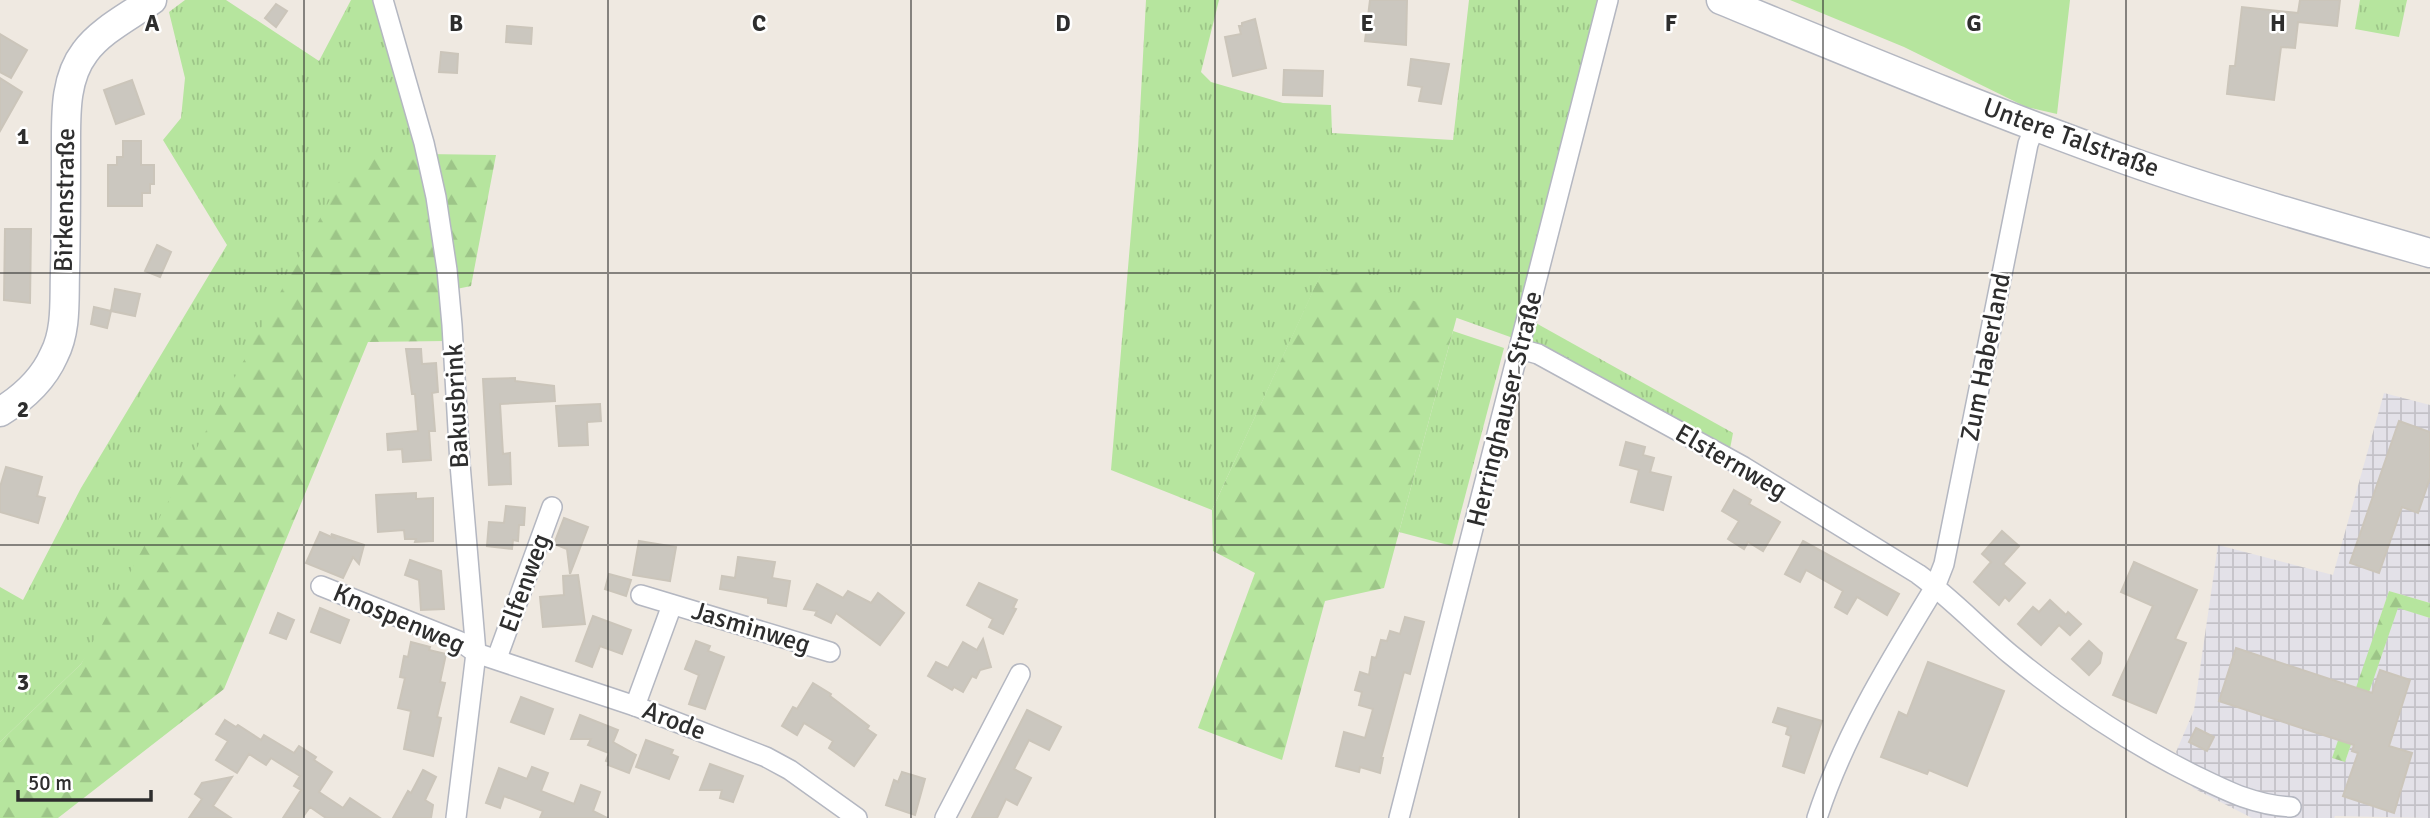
<svg xmlns="http://www.w3.org/2000/svg" width="2430" height="818" viewBox="0 0 2430 818" font-family="Signika,sans-serif">
<defs>
<pattern id="industrial-grid" width="8" height="8" patternUnits="userSpaceOnUse" patternTransform="scale(1.75)"><rect width="8" height="8" fill="#e3e1e8"/><path d="M0 4h8M4 0v8" fill="none" stroke="#c3c1c7"/></pattern>
<pattern id="grass-tufts" width="24" height="20" patternUnits="userSpaceOnUse" patternTransform="scale(1.75)"><rect width="24" height="20" fill="#b6e59e"/><path d="M3 7l-1-3M5 7V3M7 7l1-3M15 17l-1-3M17 17v-4M19 17l1-3" fill="none" stroke="#9dc588"/></pattern>
<pattern id="forest-firs" width="22" height="20" patternUnits="userSpaceOnUse" patternTransform="scale(1.75)"><rect width="22" height="20" fill="#b6e59e"/><path d="M5 1l3.5 6h-7zM16 11l3.5 6h-7z" fill="#9dc588"/></pattern>
</defs>
<rect width="100%" height="100%" fill="#efe9e1"/>
<polygon fill="url(#industrial-grid)" points="2384,393 2430,405 2430,603 2389,591 2333,758 2345,762 2398,607 2430,618 2430,818 2335,816 2334,818 2252,818 2193,788 2176,752 2194,710 2218,545 2333,575"/>
<g fill="url(#grass-tufts)">
<polygon points="185,0 226,0 319,61 351,0 374,0 417,154 81,664 0,742 0,587 23,600 81,488 227,245 163,140 181,118 185,78 169,12"/>
<polygon points="1146,0 1219,0 1201,72 1211,82 1283,103 1331,105 1332,133 1453,140 1469,0 1598,0 1513,338 1323,270 1212,510 1111,470 1138,149"/>
<polygon points="2360,0 2407,0 2399,37 2355,29"/>
<polygon points="1534,322 1733,433 1729,454 1531,346 1530,337"/>
<polygon points="1453,331 1504,348 1452,546 1399,532"/>
</g>
<g fill="url(#forest-firs)">
<polygon points="355,153 496,155 471,286 442,292 445,341 368,342 224,689 58,818 0,818 0,742 81,664"/>
<polygon points="1323,269 1457,316 1384,588 1325,601 1282,760 1198,728 1255,573 1213,551 1212,510"/>
<polygon points="2389,591 2430,603 2430,618 2398,608 2345,762 2332,758"/>
</g>
<polygon fill="#b6e59e" points="1790,0 2070,0 2057,114 2026,107 1904,47"/>
<g fill="#cbc7bf" stroke="#cbc5ba" stroke-width="2">
<polygon points="1370,0 1407,0 1406,45 1365,41"/>
<polygon points="2300,0 2340,0 2337,26 2298,22 2295,48 2281,47 2274,100 2227,94 2230,66 2235,66 2242,7 2298,13"/>
<polygon points="276,4 287,11 276,27 265,18"/>
<polygon points="1255,19 1266,68 1233,76 1225,37 1241,34 1239,26 1242,26 1242,23"/>
<polygon points="507,26 532,28 531,44 506,42"/>
<polygon points="0,34 27,50 11,78 0,72"/>
<polygon points="441,52 458,54 457,73 439,72"/>
<polygon points="1411,59 1449,64 1441,104 1419,101 1422,87 1408,85"/>
<polygon points="1284,70 1323,71 1322,96 1283,95"/>
<polygon points="0,78 22,92 0,131"/>
<polygon points="132,80 144,114 116,124 104,90"/>
<polygon points="123,141 141,141 141,165 154,165 154,184 150,184 150,193 142,193 142,206 108,206 108,165 117,165 117,157 123,157"/>
<polygon points="5,229 31,229 30,303 4,300"/>
<polygon points="157,245 171,252 160,277 145,271"/>
<polygon points="115,289 140,294 135,316 111,311 107,328 91,324 94,307 111,311"/>
<polygon points="406,349 421,349 422,364 436,363 438,392 432,393 435,431 429,431 431,460 403,462 402,449 388,450 387,434 418,431 415,394 412,394"/>
<polygon points="515,378 515,381 554,386 555,401 500,404 503,454 510,453 511,484 489,485 483,379"/>
<polygon points="600,404 601,421 587,422 588,445 559,446 556,406"/>
<polygon points="2399,421 2430,432 2430,478 2418,513 2402,507 2379,573 2350,563"/>
<polygon points="1626,442 1645,447 1643,455 1654,458 1650,472 1671,477 1663,510 1631,502 1639,470 1620,465"/>
<polygon points="6,467 42,477 37,496 45,498 38,523 0,512 0,487"/>
<polygon points="1734,490 1751,500 1749,504 1780,522 1763,551 1748,542 1744,549 1728,539 1739,521 1722,511"/>
<polygon points="416,493 416,499 433,498 433,541 415,542 416,539 405,539 404,530 378,532 376,495"/>
<polygon points="506,506 525,508 524,525 519,525 518,541 513,540 512,549 487,546 489,522 504,523"/>
<polygon points="564,518 588,527 570,574 567,549 554,544"/>
<polygon points="2002,531 2019,546 2003,564 2025,583 2009,601 2005,597 1999,605 1974,582 1991,562 1982,554"/>
<polygon points="320,532 336,539 331,534 364,545 359,564 353,557 343,578 306,563"/>
<polygon points="639,541 676,547 670,581 633,575"/>
<polygon points="1803,541 1899,594 1887,615 1857,597 1847,614 1835,607 1843,591 1806,570 1800,582 1785,574"/>
<polygon points="738,557 775,562 772,578 790,581 786,606 768,603 768,598 720,589 722,576 735,578"/>
<polygon points="410,560 441,571 444,609 421,610 419,580 405,575"/>
<polygon points="2134,562 2197,590 2175,639 2186,643 2156,713 2113,695 2153,606 2121,592"/>
<polygon points="609,574 631,580 626,596 605,589"/>
<polygon points="578,575 585,624 543,627 540,597 564,595 563,576"/>
<polygon points="979,583 1017,600 1013,608 1016,609 1003,634 989,627 993,619 967,605"/>
<polygon points="817,584 843,598 848,591 871,603 878,593 904,613 880,645 836,613 831,623 815,615 817,611 804,609"/>
<polygon points="2050,600 2066,615 2068,612 2081,624 2070,635 2059,625 2041,645 2018,624 2033,607 2039,612"/>
<polygon points="320,608 349,620 340,643 311,632"/>
<polygon points="278,613 294,620 286,639 270,633"/>
<polygon points="593,616 631,630 622,654 600,646 592,667 576,661"/>
<polygon points="1405,617 1424,622 1410,674 1404,672 1381,758 1383,758 1380,773 1360,767 1359,772 1336,766 1344,732 1365,738 1373,709 1359,705 1362,692 1355,690 1360,672 1369,675 1372,657 1376,658 1381,640 1387,641 1390,631 1400,634"/>
<polygon points="983,639 991,667 980,670 976,678 972,676 963,692 954,687 952,690 928,676 936,662 948,668 963,642 977,650"/>
<polygon points="696,641 710,646 708,651 724,657 705,709 689,704 699,675 685,669"/>
<polygon points="2089,641 2102,653 2100,663 2089,675 2072,659"/>
<polygon points="411,642 430,647 429,650 446,654 440,682 445,683 437,717 441,718 433,756 404,749 411,711 398,708 405,678 400,677 404,656 408,657"/>
<polygon points="2236,648 2372,693 2380,670 2410,680 2389,746 2412,753 2394,813 2343,796 2358,753 2352,751 2354,745 2219,701"/>
<polygon points="1928,662 2004,691 1967,786 1929,770 1927,774 1881,757 1899,712 1907,716"/>
<polygon points="813,683 831,694 830,696 869,726 867,729 876,735 854,766 829,748 833,741 804,723 797,735 782,726 793,707 797,709"/>
<polygon points="521,697 553,709 544,734 511,722"/>
<polygon points="1778,708 1822,721 1804,773 1783,766 1791,736 1786,734 1788,727 1773,722"/>
<polygon points="1027,710 1061,727 1049,750 1029,740 1014,769 1031,778 1017,805 1006,799 997,818 972,818"/>
<polygon points="580,715 618,730 613,742 636,755 629,773 608,765 609,762 606,761 609,753 588,745 591,739 571,739"/>
<polygon points="225,720 236,727 238,725 261,740 264,735 294,753 299,746 316,757 314,760 332,772 319,792 343,808 350,798 380,818 326,818 310,807 302,818 283,818 301,790 294,786 300,776 271,758 266,765 249,754 237,773 216,760 228,741 216,734"/>
<polygon points="2196,728 2214,737 2207,751 2189,742"/>
<polygon points="646,740 673,750 671,754 678,757 669,779 636,767"/>
<polygon points="710,764 743,776 733,802 720,798 722,790 700,790"/>
<polygon points="532,767 548,773 541,791 574,804 581,785 600,792 593,811 607,818 540,818 543,811 504,796 500,808 486,803 499,768 527,779"/>
<polygon points="423,770 436,777 425,800 433,805 431,818 393,818 408,791 411,793"/>
<polygon points="902,772 925,779 915,815 886,805 894,780 898,782"/>
<polygon points="232,777 213,806 231,818 189,818 202,799 195,794 202,783"/>
</g>
<g fill="none" stroke-linecap="round" stroke-linejoin="round">
<defs>
<g id="street">
<polyline points="383,0 424,143 436,197 447,270 452,325 460,464 476,653 456,818"/>
<path d="M1520 349 1538 354 1744 467 1918 574C1951 598 1979 628 2010 654 2066 700 2126 741 2192 774 2225 790 2253 805 2291 807"/>
<polyline points="321,586 461,642 476,653 635,706 766,757 790,770 857,818"/>
<polyline points="641,595 830,652"/>
<polyline points="497,658 552,507"/>
<polyline points="635,706 672,605"/>
<polyline points="945,818 1020,674"/>
<polyline points="1399,818 1608,0"/>
<path d="M1817 818C1844 735 1890 661 1935 587L1944 564 2028 144 2035 126"/>
</g>
<g id="secondary">
<path d="M1721 0C1855 55 1989 111 2126 160 2225 195 2328 224 2430 253"/>
<path d="M0 412C23 398 43 380 54 355 67 330 64 299 65 272 66 229 66 186 66 144 66 113 65 78 85 52 101 30 130 16 152 0"/>
</g>
</defs>
<use href="#street" stroke="#b4b7c1" stroke-width="22"/>
<use href="#secondary" stroke="#b4b7c1" stroke-width="31"/>
<use href="#street" stroke="#fff" stroke-width="19"/>
<use href="#secondary" stroke="#fff" stroke-width="28"/>
</g>
<path fill="none" stroke="#2e2e2e" stroke-width="2" stroke-opacity="0.55" d="M304 0V818M608 0V818M911 0V818M1215 0V818M1519 0V818M1823 0V818M2126 0V818M0 273H2430M0 545H2430"/>
<g text-anchor="middle" dominant-baseline="central" stroke-width="5" stroke-linejoin="round" paint-order="stroke">
<g font-size="26" fill="#2e2e2e" stroke="#fff">
<text transform="translate(2071 138) rotate(20)">Untere Talstraße</text>
<text transform="translate(65 200) rotate(-89)">Birkenstraße</text>
<text transform="translate(1986 357) rotate(-79)">Zum Haberland</text>
<text transform="translate(457 406) rotate(-93)">Bakusbrink</text>
<text transform="translate(1505 409) rotate(-76)">Herringhauser Straße</text>
<text transform="translate(1731 462) rotate(30)">Elsternweg</text>
<text transform="translate(525 583) rotate(-70)">Elfenweg</text>
<text transform="translate(399 619) rotate(23)">Knospenweg</text>
<text transform="translate(751 628) rotate(17)">Jasminweg</text>
<text transform="translate(674 721) rotate(21)">Arode</text>
</g>
</g>
<g font-size="23" text-anchor="middle" font-weight="bold" fill="#2e2e2e" stroke="#fff" stroke-width="5" stroke-linejoin="round" paint-order="stroke">
<text x="152" y="31">A</text>
<text x="456" y="31">B</text>
<text x="759" y="31">C</text>
<text x="1063" y="31">D</text>
<text x="1367" y="31">E</text>
<text x="1671" y="31">F</text>
<text x="1974" y="31">G</text>
<text x="2278" y="31">H</text>
<text x="23" y="144">1</text>
<text x="23" y="417">2</text>
<text x="23" y="690">3</text>
</g>
<path d="M18 790v10h133v-10" fill="none" stroke="#2e2e2e" stroke-width="3.5"/>
<text x="28" y="790" font-size="21" fill="#2e2e2e" stroke="#ffffff" stroke-width="5" paint-order="stroke">50 m</text>
</svg>
